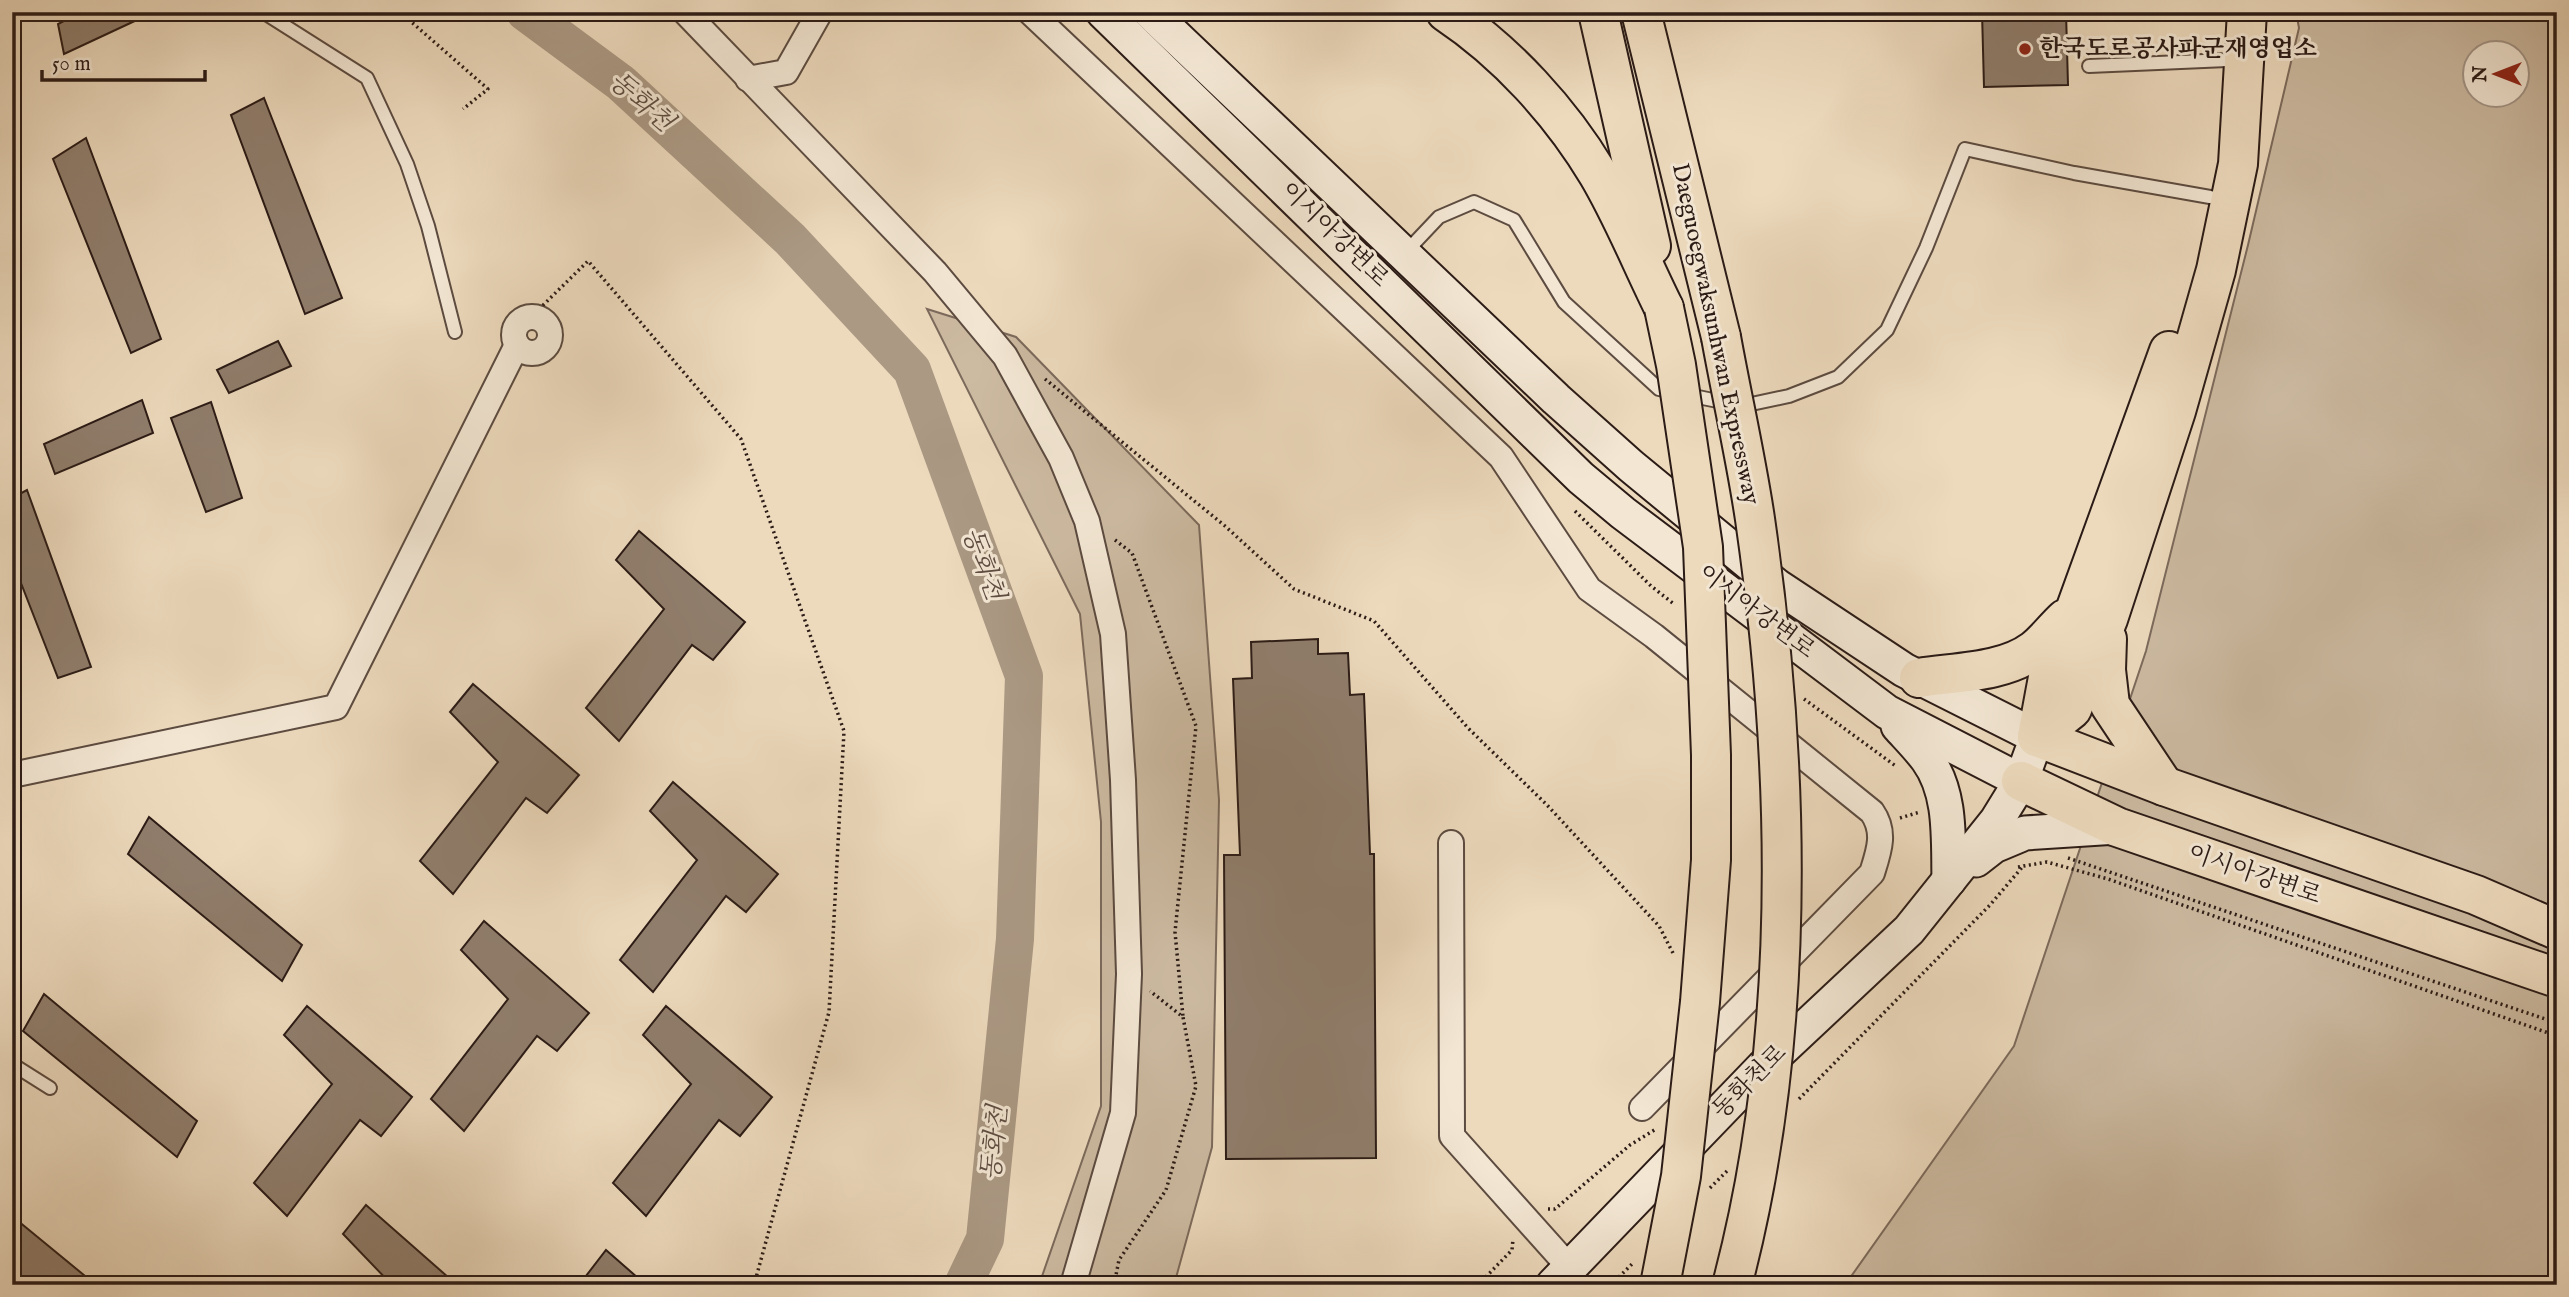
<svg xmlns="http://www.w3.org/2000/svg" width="2569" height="1297" viewBox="0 0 2569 1297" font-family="'IM FELL English','Noto Serif KR',serif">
<rect width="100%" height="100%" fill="#eddabd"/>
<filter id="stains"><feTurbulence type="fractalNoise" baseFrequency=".00286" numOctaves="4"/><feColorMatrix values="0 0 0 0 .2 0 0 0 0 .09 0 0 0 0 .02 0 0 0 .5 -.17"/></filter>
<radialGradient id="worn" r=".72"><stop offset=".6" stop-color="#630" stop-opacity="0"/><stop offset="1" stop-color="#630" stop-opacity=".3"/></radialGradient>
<g fill="#ccbaa1" stroke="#7c6a5c" stroke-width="2" fill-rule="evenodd">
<path d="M2296 12H2557V1285H1845L2014 1046 2146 651 2248 245 2299 28ZM2474 52H2516V94H2474Z"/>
<polygon points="927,309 1016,337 1199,525 1219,800 1212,1147 1174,1285 1039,1285 1101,1106 1101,822 1080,614"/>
</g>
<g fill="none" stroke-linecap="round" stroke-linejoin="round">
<polyline stroke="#ab9984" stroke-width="38" points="525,12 621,83 790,239 912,370 1024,676 1015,939 985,1239 963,1285"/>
</g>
<g fill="#907e6d" stroke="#2b1b16" stroke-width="2">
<polygon points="81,12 154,12 64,54 58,24"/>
<polygon points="1982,12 2066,12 2068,85 1984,87"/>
<polygon points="264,98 342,298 305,314 231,115"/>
<polygon points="86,138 161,339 131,353 53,159"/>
<polygon points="278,341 291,366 229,393 217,370"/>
<polygon points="142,400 153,433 55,474 44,444"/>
<polygon points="211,402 242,498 206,512 171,418"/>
<polygon points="27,490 91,667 58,678 12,560 12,498"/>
<polygon points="639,531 745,622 713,660 692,645 619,741 586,708 664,609 616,560"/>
<polygon points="1318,639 1318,654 1348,653 1350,695 1364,694 1370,854 1374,854 1376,1158 1226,1159 1224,855 1240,855 1233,679 1252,678 1251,642"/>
<polygon points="473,684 579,775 547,813 526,798 453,894 420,861 498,762 450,712"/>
<polygon points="673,782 778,874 746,912 726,896 653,992 620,960 697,860 650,811"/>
<polygon points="149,817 302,945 282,981 128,854"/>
<polygon points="484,921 589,1013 557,1051 537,1036 464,1131 431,1099 508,999 461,950"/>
<polygon points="44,994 197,1121 177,1157 23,1031"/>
<polygon points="307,1006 412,1097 381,1136 360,1120 287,1216 254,1183 332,1084 284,1035"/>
<polygon points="666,1006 772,1097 740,1136 719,1120 646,1216 613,1183 691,1084 643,1035"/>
<polygon points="366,1205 457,1285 392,1285 343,1234"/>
<polygon points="12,1216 96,1285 31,1285 12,1269"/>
<polygon points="606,1250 646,1285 579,1285"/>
</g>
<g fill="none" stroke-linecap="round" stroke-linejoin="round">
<defs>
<g id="lane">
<polyline points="263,12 367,78 407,164 428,226 455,332"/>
<polyline points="2089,66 2227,60"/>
<polyline points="1404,254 1439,217 1474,202 1514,220 1564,302 1659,389 1742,406 1789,396 1838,377 1887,330 1926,248 1965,149 2074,173 2210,197"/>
<polyline points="12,1064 50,1088"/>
</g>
<g id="street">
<polyline points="685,12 935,272 1005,356 1061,458 1087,521 1113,634 1123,780 1129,974 1123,1113 1073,1285"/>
<path d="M1030 12 1501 457 1589 589 1654 636 1872 812C1886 832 1879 851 1872 873L1642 1108"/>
<polyline points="748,79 786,72 820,12"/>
<circle cx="532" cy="335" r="18"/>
<polyline points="12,775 336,707 517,345"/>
<polyline points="1451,843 1452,1136 1571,1269"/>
</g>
<g id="secondary">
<polyline points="1103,12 1581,478 1623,513 1887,712 2021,781"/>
<polyline points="1150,12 1556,399 1631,466 1777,586 1904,670 2037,737 2021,781 1997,820 1909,930 1763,1067 1553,1285"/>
<path d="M1898 726C1908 737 1918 747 1927 759 1952 793 1948 839 1949 880"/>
<polyline points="1976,860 1994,846 2025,833 2117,827"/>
</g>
<g id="highway">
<path d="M1446 12C1506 52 1561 112 1598 174 1623 216 1642 264 1664 308"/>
<polyline points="1598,12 1651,246"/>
<polyline points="1641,12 1721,337"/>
<polyline points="2107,639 2106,670 2110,705 2164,786"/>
<path d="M1919 678C1956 672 2003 673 2034 650 2045 642 2054 629 2065 619"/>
<polyline points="2037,737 2072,709 2108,619 2176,411 2216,270 2238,164 2247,12"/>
<polyline points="2037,737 2049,672 2076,608 2169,351"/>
<polyline points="2037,737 2164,786 2476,895 2557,930"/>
<polyline points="2021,781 2117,827 2557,978"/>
</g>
</defs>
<use href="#lane" stroke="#5c4b40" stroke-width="16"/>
<use href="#street" stroke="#5c4b40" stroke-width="28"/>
<use href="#secondary" stroke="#2b1b16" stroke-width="37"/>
<use href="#highway" stroke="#2b1b16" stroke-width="42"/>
<g stroke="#2b1b16" stroke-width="3.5" stroke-dasharray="2 3.5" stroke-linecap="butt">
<polyline points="400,12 488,89 463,109"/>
<polyline points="531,317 588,261 741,439 844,731 829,1012 754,1285"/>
<polyline points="1045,379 1225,526 1294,589 1374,621 1468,728 1547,805 1659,926 1673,953"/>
<polyline points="1575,511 1651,586 1674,604"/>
<polyline points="1115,540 1132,553 1196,726 1175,932 1183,1017"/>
<polyline points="1804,699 1897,767"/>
<polyline points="1900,818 1920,812"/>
<polyline points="2068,858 2557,1023"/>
<polyline points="2018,867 2047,862 2108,879 2557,1036"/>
<polyline points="1799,1099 1990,905 2024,865"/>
<polyline points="1710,1188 1727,1171"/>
<polyline points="1548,1209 1555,1209 1630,1145 1656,1129"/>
<polyline points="1114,1285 1119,1260 1166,1190 1196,1086 1183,1017 1150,991"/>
<polyline points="1478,1285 1512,1250 1513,1239"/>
<polyline points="1611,1285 1634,1262"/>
</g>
<use href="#lane" stroke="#f3e7d4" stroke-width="12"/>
<use href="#street" stroke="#f3e7d4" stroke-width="24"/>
<use href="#secondary" stroke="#f3e7d4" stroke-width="33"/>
<use href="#highway" stroke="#eddabd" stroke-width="38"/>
<defs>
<g id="highway-bridge">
<path d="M1721 337C1732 398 1746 458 1755 519 1791 769 1797 1039 1732 1285"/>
<polyline points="1660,1285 1681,1176 1700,1002 1711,860 1711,755 1703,547 1676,365 1664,308"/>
</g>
</defs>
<use href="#highway-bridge" stroke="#2b1b16" stroke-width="42" stroke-linecap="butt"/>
<use href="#highway-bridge" stroke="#eddabd" stroke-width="38"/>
</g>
<circle fill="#8f2418" stroke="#f3e7d4" stroke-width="2.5" cx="2025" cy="49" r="7"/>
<g text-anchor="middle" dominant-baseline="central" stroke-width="6" stroke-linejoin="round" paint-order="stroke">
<g font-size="24" font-weight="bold" fill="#2b1b16" stroke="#f3e7d4" text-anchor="start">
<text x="2039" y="49">한국도로공사파군재영업소</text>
</g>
<g font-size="24" fill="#2b1b16" stroke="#f3e7d4">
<text transform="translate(1334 235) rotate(44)">이시아강변로</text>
<text transform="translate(1715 334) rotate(78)">Daeguoegwaksunhwan Expressway</text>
<text transform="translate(1756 612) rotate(37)">이시아강변로</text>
<text transform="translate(2254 875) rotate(19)">이시아강변로</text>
<text transform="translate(1750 1082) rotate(-45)">동화천로</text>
</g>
<g font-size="26" font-style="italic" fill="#5e4d42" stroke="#f3e7d4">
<text transform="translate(641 102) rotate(41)">동화천</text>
<text transform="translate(983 564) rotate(70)">동화천</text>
<text transform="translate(995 1143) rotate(-84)">동화천</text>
</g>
</g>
<rect width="2569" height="1297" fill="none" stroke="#eddabd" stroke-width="42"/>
<rect x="14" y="14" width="2541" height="1269" fill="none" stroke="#2b1b16" stroke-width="3.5"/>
<rect x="21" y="21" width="2527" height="1255" fill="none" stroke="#2b1b16" stroke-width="2"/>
<g transform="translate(2496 74) rotate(270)"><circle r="33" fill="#f3e7d4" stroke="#a39588" stroke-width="2"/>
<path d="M0-5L12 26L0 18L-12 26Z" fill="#8f2418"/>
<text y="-10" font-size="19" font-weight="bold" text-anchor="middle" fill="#2b1b16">N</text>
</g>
<path d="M42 70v10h163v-10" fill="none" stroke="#2b1b16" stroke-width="3.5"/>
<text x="52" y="70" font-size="21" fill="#2b1b16" stroke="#f3e7d4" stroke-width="5" paint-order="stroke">50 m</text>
<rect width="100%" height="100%" filter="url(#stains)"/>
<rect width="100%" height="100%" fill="url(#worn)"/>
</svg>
